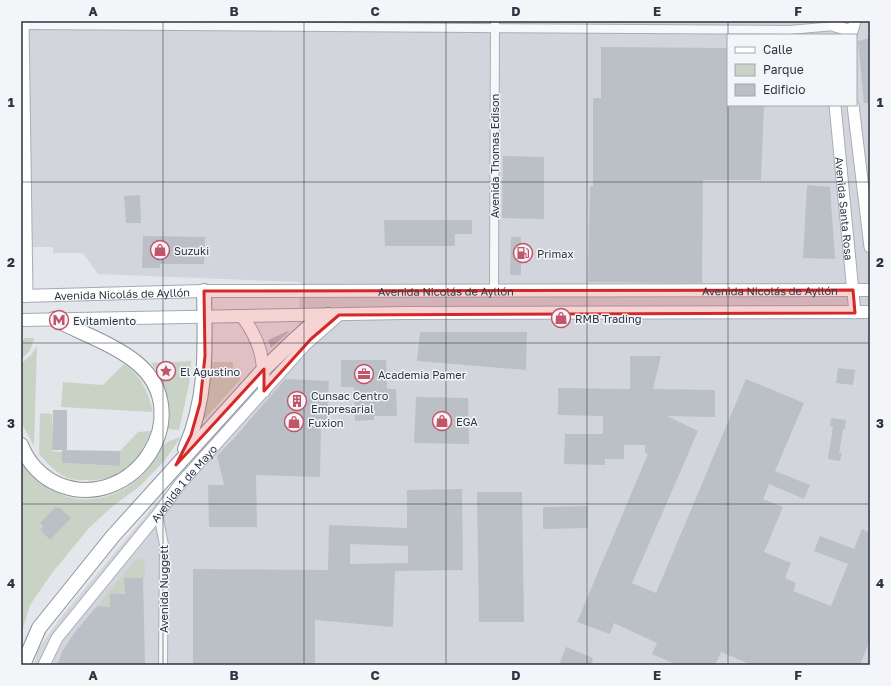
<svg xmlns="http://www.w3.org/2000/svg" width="891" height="686" viewBox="0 0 891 686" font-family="'Golos Text',sans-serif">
<rect width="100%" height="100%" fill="#e3e6ea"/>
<path fill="#d2d5dc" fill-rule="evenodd" d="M21 21H870V665H34L39 648 62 616 250 391 298 342 300 282 98 274 83 253H53V247H29ZM728 35H856V105H728Z"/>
<g fill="#c9d3c5">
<path d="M25 338H34C32 349 29 353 21 359V341Z"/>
<polygon points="37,346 34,446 21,422 21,364 32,354"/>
<path d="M191 361 189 385 179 430 168 429C172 405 165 383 151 363Z"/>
<polygon points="209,362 233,362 233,371 241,379 200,424 208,400"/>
<path d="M124 364C141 374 149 394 153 412L61 407 63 382 103 385Z"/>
<path d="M40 413 52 414V451L62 452 63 463 120 466V451L138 432 151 431C143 461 118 483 86 480 81 480 75 480 70 479 57 474 48 464 39 454Z"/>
<path d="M181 437 164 461 139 487 114 505 89 528 52 573 30 605 21 635 23 507 21 457C26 464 31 473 38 479 68 510 116 503 143 474 149 468 162 445 167 442 171 440 176 439 181 437Z"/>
<polygon points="141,558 145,563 145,578 124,578 125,593 110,593 110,607 97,606 136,559"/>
</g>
<g fill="#bbc0c6" fill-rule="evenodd">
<polygon points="870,38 870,103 864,103 858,41"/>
<polygon points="601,47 728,48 728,105 764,105 761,180 703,180 702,283 588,282 590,186 593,186 593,98 601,98"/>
<polygon points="503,156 544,157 544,219 502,218"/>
<polygon points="807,185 830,187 835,259 803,258"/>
<polygon points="140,195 141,223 126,223 124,196"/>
<polygon points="384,220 472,220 472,234 455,234 455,246 385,246"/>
<polygon points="143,236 205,237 204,264 160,264 160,268 142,268"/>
<polygon points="511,237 521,237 521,275 510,275"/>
<polygon points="288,331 289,332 271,348 268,340"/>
<polygon points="420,332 527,332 526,370 417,361"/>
<polygon points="630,356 661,356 653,389 715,390 715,417 667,416 698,431 632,583 656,593 746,379 804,403 775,471 810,485 804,499 769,484 763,499 783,507 764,552 791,563 785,578 796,583 793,591 831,606 848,564 814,551 820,536 854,549 862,529 870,533 870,640 860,665 752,665 721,652 715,665 677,665 652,654 657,643 614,623 610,634 577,622 648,454 645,453 645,445 624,445 624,459 605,459 605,465 564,464 565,434 603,434 603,416 558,415 558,388 630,389"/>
<polygon points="341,360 386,360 387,389 396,389 397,416 374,416 374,420 355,421 354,387 341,387"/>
<polygon points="838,368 855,370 853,385 836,383"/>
<polygon points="285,379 329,381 327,422 321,423 320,477 256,475 257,527 209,527 208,485 224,485 217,456 236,436"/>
<polygon points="416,397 468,398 469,444 414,443"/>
<polygon points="53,410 67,410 67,450 52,450"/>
<polygon points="831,418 846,420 845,429 843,429 839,453 842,453 840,461 828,459 833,427 830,426"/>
<polygon points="62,450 120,451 120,466 62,463"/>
<path d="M462 489 463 570 395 571 393 627 315 620V665H193V569L328 570 329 525 407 528V490ZM350 544 408 546V563L350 564Z"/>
<polygon points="477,492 522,492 524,622 479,622"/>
<polygon points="588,506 588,528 543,529 543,507"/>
<polygon points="56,507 57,508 59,507 71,518 50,540 41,530 43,526 40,523"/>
<polygon points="124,578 143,578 145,665 57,665 63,650 75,632 97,606 110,607 110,593 125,594"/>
<polygon points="566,647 593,658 591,665 559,665"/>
</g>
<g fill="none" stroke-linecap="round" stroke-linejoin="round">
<defs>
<g id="street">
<polyline points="23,25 789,30 835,26"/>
<polyline points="494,291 495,21"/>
<polyline points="158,514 164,545 163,665"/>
</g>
<g id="secondary">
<polyline points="23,21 27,296"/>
<polyline points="835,26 852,31"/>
<polyline points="851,35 855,21"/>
<path id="s1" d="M835 105 855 313"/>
<polyline points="853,105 870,247"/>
<path id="s2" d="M44 665 57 638 158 514 180 484 306 344 339 315"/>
</g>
<g id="primary">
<path id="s3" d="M21 296 204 291 870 290"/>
<path d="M242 316C261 342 264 359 264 391"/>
<polyline points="21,320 404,313 870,312"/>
</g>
<g id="highway">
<path d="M21 445C28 463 42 478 60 485 133 513 199 415 137 363 114 344 81 333 54 319"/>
<path d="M185 449C208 397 205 347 204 291"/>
<polyline points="23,665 39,628 113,536 264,369 292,342 311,325 328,315"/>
</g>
</defs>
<use href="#street" stroke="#a9adb4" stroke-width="10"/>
<use href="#secondary" stroke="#a9adb4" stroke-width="13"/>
<use href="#primary" stroke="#a4abb5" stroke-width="14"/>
<use href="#highway" stroke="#8c949f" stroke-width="16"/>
<use href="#street" stroke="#f6f7f9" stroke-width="8"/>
<use href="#secondary" stroke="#fff" stroke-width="11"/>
<use href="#primary" stroke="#fff" stroke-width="12"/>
<use href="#highway" stroke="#fff" stroke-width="14"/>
</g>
<path fill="#d62828" fill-opacity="0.2" stroke="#d62828" stroke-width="3" stroke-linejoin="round" d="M853 290 855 313 339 315 311 339 264 391V369L176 465 191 435 200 403 205 356 204 291Z"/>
<path fill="none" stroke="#2d3541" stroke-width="1" stroke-opacity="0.55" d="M163 21V665M304 21V665M446 21V665M587 21V665M728 21V665M21 182H870M21 343H870M21 504H870"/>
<defs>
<symbol id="shop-ring" viewBox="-11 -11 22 22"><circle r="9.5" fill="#f3f5f8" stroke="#c35569" stroke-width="1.5"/><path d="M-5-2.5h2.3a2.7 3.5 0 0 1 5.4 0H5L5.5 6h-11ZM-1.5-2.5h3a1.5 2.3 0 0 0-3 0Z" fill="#c35569"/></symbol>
<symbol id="fuel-ring" viewBox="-11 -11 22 22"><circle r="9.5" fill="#f3f5f8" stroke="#c35569" stroke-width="1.5"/><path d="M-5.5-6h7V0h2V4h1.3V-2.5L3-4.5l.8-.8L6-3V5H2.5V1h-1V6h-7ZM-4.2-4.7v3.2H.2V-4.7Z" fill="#c35569"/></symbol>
<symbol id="metro-ring" viewBox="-11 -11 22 22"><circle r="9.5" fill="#f3f5f8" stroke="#c35569" stroke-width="1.5"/><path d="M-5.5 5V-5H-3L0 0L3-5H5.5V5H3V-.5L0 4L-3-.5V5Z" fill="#c35569"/></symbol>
<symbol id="sight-ring" viewBox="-11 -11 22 22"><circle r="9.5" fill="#f3f5f8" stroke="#c35569" stroke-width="1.5"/><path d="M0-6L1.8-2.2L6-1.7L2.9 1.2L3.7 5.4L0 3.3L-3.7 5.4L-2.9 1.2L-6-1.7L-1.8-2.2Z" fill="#c35569"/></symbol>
<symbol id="office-ring" viewBox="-11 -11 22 22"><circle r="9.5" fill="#f3f5f8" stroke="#c35569" stroke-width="1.5"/><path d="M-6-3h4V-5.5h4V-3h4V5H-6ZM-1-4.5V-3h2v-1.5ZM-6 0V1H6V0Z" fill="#c35569"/></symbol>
<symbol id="building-ring" viewBox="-11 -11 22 22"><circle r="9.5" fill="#f3f5f8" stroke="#c35569" stroke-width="1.5"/><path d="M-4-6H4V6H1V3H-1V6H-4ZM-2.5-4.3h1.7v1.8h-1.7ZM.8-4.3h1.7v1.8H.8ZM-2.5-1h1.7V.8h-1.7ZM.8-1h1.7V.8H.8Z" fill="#c35569"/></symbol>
</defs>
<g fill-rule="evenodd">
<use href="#shop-ring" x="149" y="239" width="22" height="22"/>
<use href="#fuel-ring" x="512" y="242" width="22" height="22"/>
<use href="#shop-ring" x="550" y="307" width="22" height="22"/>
<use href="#metro-ring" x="48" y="309" width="22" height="22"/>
<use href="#sight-ring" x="155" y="360" width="22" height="22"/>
<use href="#office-ring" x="353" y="363" width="22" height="22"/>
<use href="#building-ring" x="286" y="390" width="22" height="22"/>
<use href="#shop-ring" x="431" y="410" width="22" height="22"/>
<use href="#shop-ring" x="283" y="411" width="22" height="22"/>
</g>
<g text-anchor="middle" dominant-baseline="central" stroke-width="3" stroke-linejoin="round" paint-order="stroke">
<g font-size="11" fill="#2d3541" stroke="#f3f5f8">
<text transform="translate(494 156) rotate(-90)">Avenida Thomas Edison</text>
<text stroke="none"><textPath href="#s1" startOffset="104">Avenida Santa Rosa</textPath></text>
<text stroke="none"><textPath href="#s3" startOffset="749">Avenida Nicolás de Ayllón</textPath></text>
<text stroke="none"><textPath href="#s3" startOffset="425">Avenida Nicolás de Ayllón</textPath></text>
<text stroke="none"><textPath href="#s3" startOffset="101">Avenida Nicolás de Ayllón</textPath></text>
<text stroke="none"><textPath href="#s2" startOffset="230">Avenida 1 de Mayo</textPath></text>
<text transform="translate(163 589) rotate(-90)">Avenida Nuggett</text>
</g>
<g font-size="11" fill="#2d3541" stroke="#f3f5f8" text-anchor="start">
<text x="174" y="250">Suzuki</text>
<text x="537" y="253">Primax</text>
<text x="575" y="318">RMB Trading</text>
<text x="73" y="320">Evitamiento</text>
<text x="180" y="371">El Agustino</text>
<text x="378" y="374">Academia Pamer</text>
<text x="311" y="395">Cunsac Centro<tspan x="311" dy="13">Empresarial</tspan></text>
<text x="456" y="421">EGA</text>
<text x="308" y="422">Fuxion</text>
</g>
</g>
<rect width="891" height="686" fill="none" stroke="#f3f5f8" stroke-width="44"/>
<rect x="727" y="34" width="130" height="72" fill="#f3f5f8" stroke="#a4a8af"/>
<rect x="735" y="47" width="20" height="6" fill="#ffffff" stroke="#a4a8af"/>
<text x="763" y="54" font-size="12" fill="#2d3541">Calle</text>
<rect x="735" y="64" width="20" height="12" fill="#c9d3c5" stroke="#a4a8af"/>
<text x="763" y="74" font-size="12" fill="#2d3541">Parque</text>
<rect x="735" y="84" width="20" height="12" fill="#bbc0c6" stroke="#a4a8af"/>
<text x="763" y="94" font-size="12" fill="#2d3541">Edificio</text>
<rect x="22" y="22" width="847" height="642" fill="none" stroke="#2d3541" stroke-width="1.5"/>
<g font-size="13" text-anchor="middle" font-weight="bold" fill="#2d3541">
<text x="93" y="16">A</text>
<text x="234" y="16">B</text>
<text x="375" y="16">C</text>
<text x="516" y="16">D</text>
<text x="657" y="16">E</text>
<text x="798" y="16">F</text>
<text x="11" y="107">1</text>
<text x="880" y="107">1</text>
<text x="11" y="267">2</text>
<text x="880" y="267">2</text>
<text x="11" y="428">3</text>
<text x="880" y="428">3</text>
<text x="11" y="588">4</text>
<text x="880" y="588">4</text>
<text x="93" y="680">A</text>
<text x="234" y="680">B</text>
<text x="375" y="680">C</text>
<text x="516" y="680">D</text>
<text x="657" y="680">E</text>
<text x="798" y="680">F</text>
</g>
</svg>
